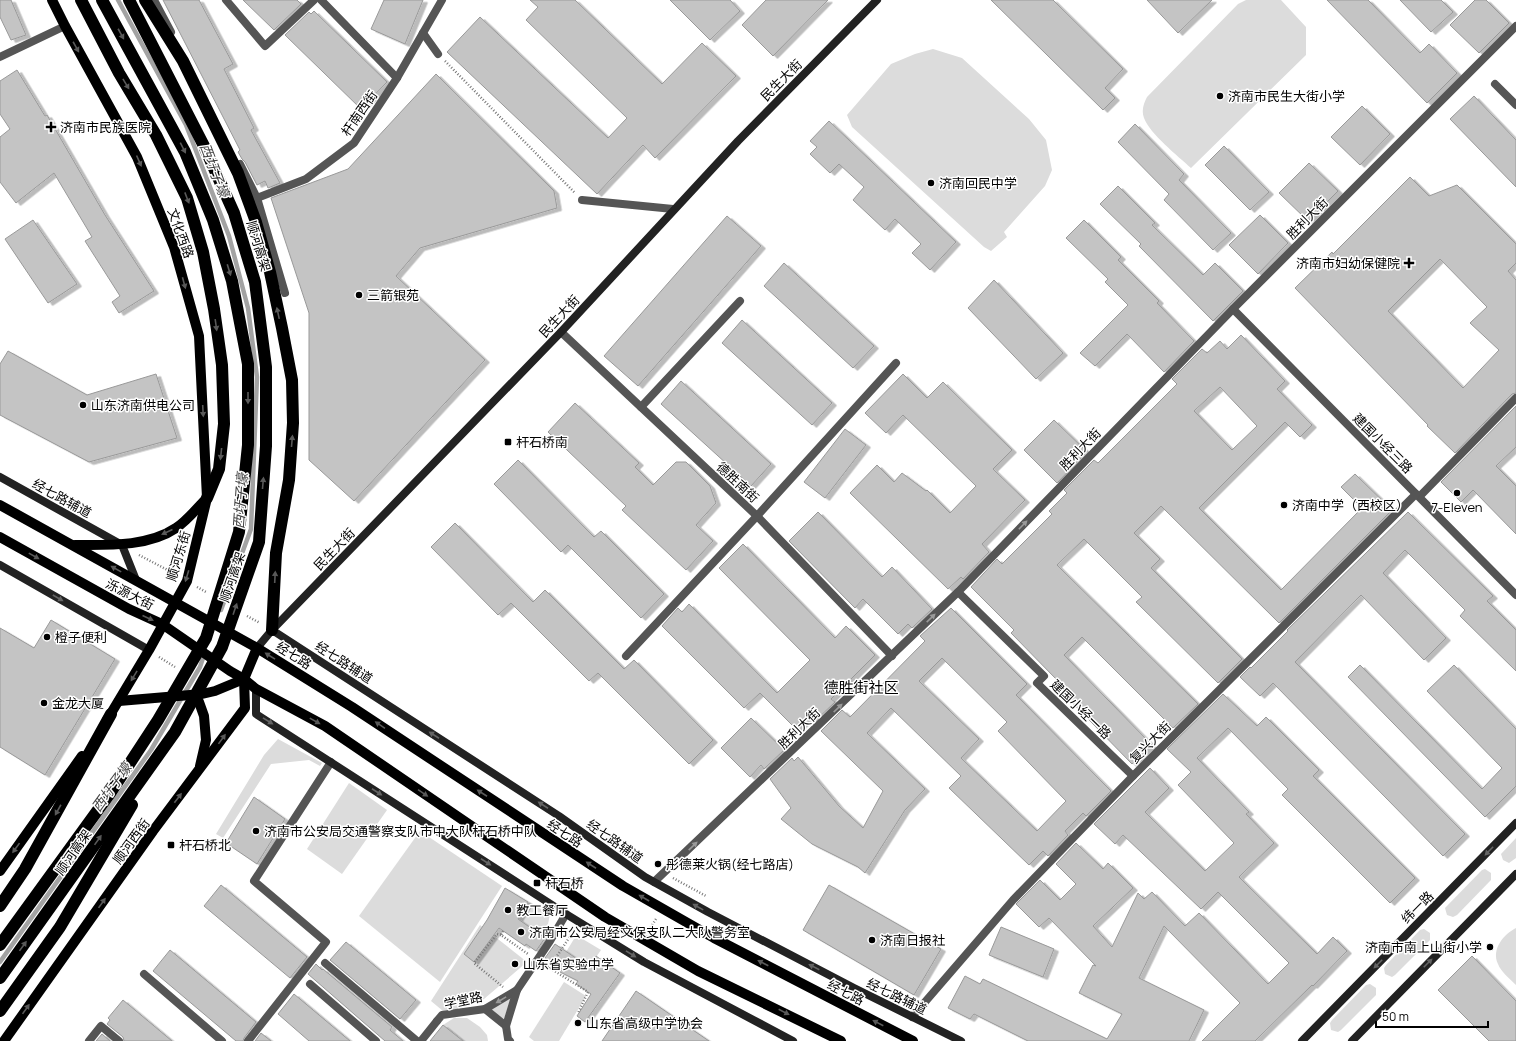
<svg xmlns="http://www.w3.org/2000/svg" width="1516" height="1041" viewBox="0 0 1516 1041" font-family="Manrope,'Noto Sans SC',sans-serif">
<defs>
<filter id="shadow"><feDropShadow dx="4.5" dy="2.5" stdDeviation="0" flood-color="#0004"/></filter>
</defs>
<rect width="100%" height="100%" fill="#fff"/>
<g fill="#dcdcdc">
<path d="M1246 0H1281L1306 27V55L1191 168C1178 156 1150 134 1144 118 1141 110 1144 103 1147 97L1238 4Z"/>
<polygon points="933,49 962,58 1029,119 1046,140 1052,170 1045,186 1004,232 1007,237 991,251 984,247 852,127 847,115 891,64 915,54"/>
<polygon points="278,739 322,763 320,766 309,760 271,764 223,838 216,834 264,755"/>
<polygon points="349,783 387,810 342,874 307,849"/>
<polygon points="420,831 502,886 440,982 359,916"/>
<polygon points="1516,838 1516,858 1509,863 1503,860 1501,854"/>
<polygon points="1485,869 1491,873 1491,880 1457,915 1453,917 1447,915 1445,908 1482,870"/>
<polygon points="528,902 550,914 548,924 541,935 518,919"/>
<polygon points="480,925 527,962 484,999 459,1009 443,1011 431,1001"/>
<path d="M1516 928V985C1510 979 1501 972 1498 964 1491 949 1504 934 1516 928Z"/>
<polygon points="1424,929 1430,933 1430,940 1395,975 1392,977 1385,974 1384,968 1386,965 1420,930"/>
<polygon points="581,938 601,950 589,967 566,952 574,939"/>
<polygon points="564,982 586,996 559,1041 534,1041 529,1037"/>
<polygon points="1370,984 1376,988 1376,995 1341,1030 1338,1032 1331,1030 1330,1023 1332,1020 1366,985"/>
<polygon points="511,998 504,1019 490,1009"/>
<polygon points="454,1018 467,1018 480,1027 487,1035 488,1041 463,1041 443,1025"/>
</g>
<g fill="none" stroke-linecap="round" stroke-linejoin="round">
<g stroke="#a3a3a3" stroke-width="4.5">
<polyline points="118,0 186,125 229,236 248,308 257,377 251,529 221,610"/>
<polyline points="0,962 151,750 200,667 205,652"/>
</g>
</g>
<g fill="#c4c4c4" stroke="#999" fill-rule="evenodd" filter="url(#shadow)">
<polygon points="0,0 11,0 26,35 11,40 0,17"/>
<polygon points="163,0 199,0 233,64 224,69 254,128 251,130 280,183 268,188 265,181 257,185 245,162 242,159 238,152 240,150"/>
<polygon points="243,0 297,0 301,4 274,30"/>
<polygon points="384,0 423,0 405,44 371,29"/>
<polygon points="530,0 575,0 662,84 702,43 736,76 655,158 643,145 597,194 447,52 480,17 608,138 627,118 526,20 538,7"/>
<polygon points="670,0 730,0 740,11 710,40"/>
<polygon points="766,0 828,0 773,56 742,25"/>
<polygon points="991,0 1053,0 1123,69 1105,88 1115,98 1103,110"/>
<polygon points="1147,0 1212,0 1178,33"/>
<polygon points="1327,0 1368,0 1420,53 1429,44 1457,73 1427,103"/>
<polygon points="1400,0 1441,0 1453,12 1431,32"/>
<polygon points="1475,0 1486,0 1509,23 1479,53 1450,25"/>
<polygon points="314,11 387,82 361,109 285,35 309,12 311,14"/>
<polygon points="17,70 45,116 47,115 105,215 154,291 119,313 112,302 120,296 85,241 92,237 54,173 16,203 0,182 0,137 10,129 0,114 0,81"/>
<polygon points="436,74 554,191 557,208 420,248 396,276 485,360 354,501 309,460 309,313 271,198 348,169"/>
<polygon points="1474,96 1516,140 1516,187 1450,119"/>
<polygon points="1362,106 1390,134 1360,165 1331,137"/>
<polygon points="829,121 956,242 930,270 912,253 921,244 895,219 885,230 853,200 864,187 839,164 830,173 810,154 817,147 810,141"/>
<polygon points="1135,124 1184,174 1179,180 1231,233 1213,250 1164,200 1169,194 1118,142"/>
<polygon points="1224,146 1269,192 1250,210 1205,165"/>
<polygon points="1309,163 1338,191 1308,221 1279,193"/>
<path d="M1410 177 1429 196 1457 185 1516 244V263L1508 271 1516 280V393L1512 394 1455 453 1427 426 1428 425 1295 288 1332 252 1333 254ZM1440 259 1487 307 1470 323 1499 350 1463 388 1388 311Z"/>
<polygon points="1118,186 1155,223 1152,225 1203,275 1215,263 1243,291 1213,321 1139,246 1141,244 1100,204"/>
<polygon points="1260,215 1288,243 1258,274 1229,245"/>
<polygon points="727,216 761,246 638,386 604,356"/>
<polygon points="33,220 77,284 48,303 5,239"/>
<polygon points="1084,220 1121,257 1118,260 1159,301 1157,303 1194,341 1164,372 1127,334 1095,366 1080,353 1128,305 1105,282 1108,279 1066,238"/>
<polygon points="784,263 874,346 853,368 764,286"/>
<polygon points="994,280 1063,353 1036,379 968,308"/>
<polygon points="742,320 832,403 812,425 722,343"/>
<path d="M1241 335 1285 381 1277 389 1312 425 1300 437 1285 422 1199 508 1281 590 1362 508 1341 487 1355 474 1392 510 1279 623 1161 506 1134 533 1160 559 1151 568 1242 659 1218 683 1136 602 1142 597 1084 539 1057 565 1198 704 1173 728 1082 637 1064 655 1152 745 1132 764 1054 684 1057 680 1011 633 1014 630 971 587 997 559 1002 564 1052 514 1049 511 1067 493 1064 490 1094 460 1098 463 1177 384 1172 379 1202 349 1207 353 1220 341 1227 349ZM1220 387 1257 426 1232 450 1194 411Z"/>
<polygon points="8,351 87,395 156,374 177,438 89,462 0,415 0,364"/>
<polygon points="903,374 927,398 943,382 1012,450 993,469 1025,500 982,544 989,552 963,579 961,577 948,589 850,493 877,465 894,482 902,473 926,491 927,490 950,513 976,486 903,415 886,433 865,413"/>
<polygon points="681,381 771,464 751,486 661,404"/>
<polygon points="575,403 639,463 635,467 653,485 676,462 686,462 710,486 716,503 696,525 713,541 686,570 622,510 626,506 548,432"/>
<polygon points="1516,406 1516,447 1496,466 1516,486 1516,534 1473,490 1461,502 1441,482"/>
<polygon points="1054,420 1087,452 1057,483 1024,450"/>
<polygon points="845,429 866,445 825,498 804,482"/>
<polygon points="518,460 594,537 601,531 664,594 641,618 568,545 561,552 494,484"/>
<polygon points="818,512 882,577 892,567 932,609 912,628 908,624 898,634 863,599 855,608 789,541"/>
<polygon points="1408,512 1493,596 1487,601 1516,630 1516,671 1460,616 1465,610 1405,550 1383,573 1446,638 1424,660 1361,595 1295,662 1465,834 1443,856 1273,683 1260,696 1240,677 1250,667 1251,668 1288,631 1287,630"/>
<polygon points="455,523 533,602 545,590 624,669 634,660 713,740 689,764 598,673 589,681 511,603 498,615 431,547"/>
<polygon points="743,544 835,638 846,626 875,655 831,699 835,702 813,723 808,719 797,730 760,693 744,708 662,626 678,608 682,612 689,604 777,693 810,660 719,568"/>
<path d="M951 608 1027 684 1016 695 1111 791 1086 816 1083 813 1065 831 1068 835 1048 856 1043 851 1029 865 949 788 961 776 891 708 867 733 925 789 905 810 865 873 858 867 812 844 781 819 791 808 770 779 792 758 794 761 798 757 839 806 863 828 883 791 821 731 842 710 850 717 925 641 920 636ZM942 658 1007 722 998 731 1066 801 1037 831 961 758 979 739 919 681Z"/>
<polygon points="51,620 115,659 45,775 0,747 0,628 34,648"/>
<polygon points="1360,665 1482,789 1502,768 1427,691 1454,665 1516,729 1516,786 1485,817 1348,677"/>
<polygon points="1223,694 1257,726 1266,717 1319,770 1313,776 1415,878 1390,903 1282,795 1288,789 1228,728 1197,758 1249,812 1246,814 1274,843 1239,877 1317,954 1333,937 1347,951 1313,986 1312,985 1255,1041 1202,1041 1240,1003 1164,926 1139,978 1204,1010 1189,1041 1028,1041 974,1014 970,1019 948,1008 965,976 980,984 983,979 1107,1039 1122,1014 1079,993 1093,965 1096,966 1049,918 1039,927 1016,904 1040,880 1060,900 1076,884 1056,864 1076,843 1103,869 1108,863 1133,888 1093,926 1112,947 1138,893 1144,899 1152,892 1185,926 1199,913 1268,984 1289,963 1218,892 1201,909 1123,835 1115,844 1094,824 1150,768 1169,788 1145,812 1205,871 1234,843 1178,785 1191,772 1167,749"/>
<polygon points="751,718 784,750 764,769 761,765 750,777 721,748"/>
<polygon points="254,797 285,819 257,864 226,843"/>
<polygon points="221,885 307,957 290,978 204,906"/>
<polygon points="829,885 941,949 914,995 803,930"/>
<polygon points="505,888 528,902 518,919 545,938 536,951 526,944 525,946 499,928 474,962 464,954 487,920"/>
<polygon points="1001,927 1054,949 1043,977 989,955"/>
<polygon points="346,942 416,1000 400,1019 330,960"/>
<polygon points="555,944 589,967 596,956 620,973 585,1022 577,1016 591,994 576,984 578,981 560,972 562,969 545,958"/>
<polygon points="170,950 256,1022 244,1038 243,1041 236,1041 153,971"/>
<polygon points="1472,956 1516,1001 1516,1041 1489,1041 1438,990"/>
<polygon points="316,964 322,970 323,969 392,1027 390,1030 403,1041 385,1041 308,974"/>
<polygon points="636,991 709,1041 602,1041"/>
<polygon points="294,994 350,1041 309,1041 278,1014"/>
<polygon points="123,1000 172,1041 124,1041 123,1037 107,1024 110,1020 108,1018"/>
<polygon points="443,1025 463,1041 430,1041"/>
<polygon points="261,1033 271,1041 255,1041"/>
<polygon points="102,1034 110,1041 96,1041"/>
</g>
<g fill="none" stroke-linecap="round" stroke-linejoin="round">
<g stroke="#777" stroke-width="2.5" stroke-dasharray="1 2" stroke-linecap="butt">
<polyline points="445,61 575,193"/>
<polyline points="139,555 177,575"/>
<polyline points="197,587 206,592"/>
<polyline points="247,616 260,623"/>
<polyline points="159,657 175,667"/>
<polyline points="673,878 706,896"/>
<polyline points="649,930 656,919"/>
<polyline points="503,931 501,935 528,954"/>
<polyline points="501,935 497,934 474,963 503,987"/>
<polyline points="545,965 588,992 578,1013"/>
<polyline points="549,968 573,932"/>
</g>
<g stroke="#555" stroke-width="8">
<polyline points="226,0 265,46 314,0"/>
<polyline points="321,0 397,78"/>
<polyline points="325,963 417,1041"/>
<polyline points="144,974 222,1041"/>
<polyline points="310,984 376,1041"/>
<polyline points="89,1041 101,1026 119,1041"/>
<polyline points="421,1041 437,1021"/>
</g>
<g stroke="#555" stroke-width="8">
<polyline points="154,0 171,32"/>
<polyline points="423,33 438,54"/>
<polyline points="0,57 65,26"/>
<polyline points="1495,84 1516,105"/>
<polyline points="240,164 257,198 285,293"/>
<polyline points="257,198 306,179 354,143 397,78 442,0"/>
<polyline points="582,200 673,209"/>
<polyline points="1233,309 1516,595"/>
<polyline points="561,332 757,516 892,656"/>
<polyline points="641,407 740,301"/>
<polyline points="1420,496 1516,398"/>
<polyline points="958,592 1044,676 1037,683 1133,776"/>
<polyline points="626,656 757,516 896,363"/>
<polyline points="654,882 958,592 1233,309 1516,26"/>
<polyline points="485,1009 506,1026 508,1039 510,1041"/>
<polyline points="912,1017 1013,900 1133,776 1416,494"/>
<polyline points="437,1021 442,1015 485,1009 517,990"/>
<polyline points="506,1026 517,990 550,941 566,914"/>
<polyline points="248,1041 326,942 254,881 331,762"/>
</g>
<g stroke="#222" stroke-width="8">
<polyline points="0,477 122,545 136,580"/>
<polyline points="0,565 149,650"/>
<polyline points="272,630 559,816 645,877 708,912 854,988 961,1041"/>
<polyline points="257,648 272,630 561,332 738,141 877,0"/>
<polyline points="256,689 256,714 566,914 644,962 793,1041"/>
<polyline points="1302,1041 1516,823"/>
<polyline points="1352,1041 1516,874"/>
</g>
<g stroke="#000" stroke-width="10">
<polyline points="52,0 65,26 137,157 174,247 199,336 207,498 187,581 149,650 107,720"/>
<polyline points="0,505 257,648 352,707 623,886 714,938 913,1041"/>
<polyline points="0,537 129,609 162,624 230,671 244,679 256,689 325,726 605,917 698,971 841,1041"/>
<path d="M75 545C107 545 148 547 176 528 187 521 198 507 207 498"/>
<polyline points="192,695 199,702 204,716 206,740 200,766"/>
<polyline points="119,701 202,694 215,691 244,679"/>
<polyline points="0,871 82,756"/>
<polyline points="4,1041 153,831 245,708 244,679 257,648"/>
</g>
<g stroke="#000" stroke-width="12">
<polyline points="81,0 119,73 156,135 187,198 203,252 214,309 222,365 224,424 219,469 207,498"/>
<polyline points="145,0 183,61 238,173 256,222 270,272 282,328 292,380 293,423 289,480 276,553 272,630"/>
<polyline points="0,906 25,869 111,714"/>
<polyline points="0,945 111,792 158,720 206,638 239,532 248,445 248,364 232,281 213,220 185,152 102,0"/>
<polyline points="0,978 175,732 222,647 259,542 266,446 266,367 255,282 234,213 204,146 129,0"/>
<polyline points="0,1011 60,927 132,805"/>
</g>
</g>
<defs><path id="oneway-solid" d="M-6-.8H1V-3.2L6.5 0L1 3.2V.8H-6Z"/></defs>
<g fill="#595959">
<use href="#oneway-solid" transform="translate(121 34) rotate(61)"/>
<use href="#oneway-solid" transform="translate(76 47) rotate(61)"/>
<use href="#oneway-solid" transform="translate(126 84) rotate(59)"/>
<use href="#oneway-solid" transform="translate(183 148) rotate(63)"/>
<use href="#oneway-solid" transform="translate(139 161) rotate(66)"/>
<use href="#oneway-solid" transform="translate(187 198) rotate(69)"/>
<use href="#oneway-solid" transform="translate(229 270) rotate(73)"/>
<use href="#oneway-solid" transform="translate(184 283) rotate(75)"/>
<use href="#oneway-solid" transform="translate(278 313) rotate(-102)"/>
<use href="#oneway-solid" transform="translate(216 325) rotate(82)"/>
<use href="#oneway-solid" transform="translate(248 398) rotate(90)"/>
<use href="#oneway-solid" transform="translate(203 411) rotate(87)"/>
<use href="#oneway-solid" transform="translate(292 441) rotate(-85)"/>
<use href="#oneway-solid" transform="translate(221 454) rotate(96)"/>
<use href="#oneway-solid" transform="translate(263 483) rotate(-85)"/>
<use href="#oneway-solid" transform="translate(167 532) rotate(156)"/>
<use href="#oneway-solid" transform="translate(34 556) rotate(29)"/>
<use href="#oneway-solid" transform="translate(116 569) rotate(-151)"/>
<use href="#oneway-solid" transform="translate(187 576) rotate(107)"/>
<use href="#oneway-solid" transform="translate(275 577) rotate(-87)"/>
<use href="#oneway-solid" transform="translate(235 609) rotate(-71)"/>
<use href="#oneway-solid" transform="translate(148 618) rotate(24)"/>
<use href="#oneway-solid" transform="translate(270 656) rotate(-148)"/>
<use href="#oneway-solid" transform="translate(134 676) rotate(121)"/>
<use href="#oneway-solid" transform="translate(315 721) rotate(29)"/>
<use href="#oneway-solid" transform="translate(380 725) rotate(-146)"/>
<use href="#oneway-solid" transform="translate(222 739) rotate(-54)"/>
<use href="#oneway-solid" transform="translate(423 793) rotate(34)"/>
<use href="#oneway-solid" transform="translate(482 793) rotate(-147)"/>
<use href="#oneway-solid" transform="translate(178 798) rotate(-53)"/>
<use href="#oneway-solid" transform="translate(58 810) rotate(119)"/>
<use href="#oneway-solid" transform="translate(98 840) rotate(-55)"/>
<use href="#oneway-solid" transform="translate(16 848) rotate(126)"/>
<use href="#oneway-solid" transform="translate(591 865) rotate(-147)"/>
<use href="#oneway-solid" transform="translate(644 898) rotate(-150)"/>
<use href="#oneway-solid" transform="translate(102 903) rotate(-55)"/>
<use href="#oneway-solid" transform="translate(23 946) rotate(-54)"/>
<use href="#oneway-solid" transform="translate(763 963) rotate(-153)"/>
<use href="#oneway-solid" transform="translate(26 1009) rotate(-55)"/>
<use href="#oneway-solid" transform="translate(784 1012) rotate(27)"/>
<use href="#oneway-solid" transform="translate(878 1023) rotate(-153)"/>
</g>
<g fill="#999">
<use href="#oneway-solid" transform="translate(1023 525) rotate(-46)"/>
<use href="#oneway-solid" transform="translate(931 618) rotate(-44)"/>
<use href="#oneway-solid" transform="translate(838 708) rotate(-44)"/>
<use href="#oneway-solid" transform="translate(693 846) rotate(-44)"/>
<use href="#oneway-solid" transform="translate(501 1000) rotate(149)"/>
</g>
<g fill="#646464">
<use href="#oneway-solid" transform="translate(58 598) rotate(30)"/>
<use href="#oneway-solid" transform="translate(268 721) rotate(32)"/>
<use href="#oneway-solid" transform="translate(434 735) rotate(-147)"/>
<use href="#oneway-solid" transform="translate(377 792) rotate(33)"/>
<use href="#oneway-solid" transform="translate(543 805) rotate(-147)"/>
<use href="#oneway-solid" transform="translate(1489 851) rotate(134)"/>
<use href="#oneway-solid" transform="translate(486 862) rotate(33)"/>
<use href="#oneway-solid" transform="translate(698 907) rotate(-151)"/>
<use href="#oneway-solid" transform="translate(631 954) rotate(32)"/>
<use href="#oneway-solid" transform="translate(1428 963) rotate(-45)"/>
<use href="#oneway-solid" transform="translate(1378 964) rotate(135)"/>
<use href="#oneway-solid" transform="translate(814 967) rotate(-153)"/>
</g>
<g fill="#000" stroke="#fff" stroke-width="1.5">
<circle cx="1220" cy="96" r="4"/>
<path d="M49 121h4v4h4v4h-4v4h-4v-4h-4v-4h4z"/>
<circle cx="931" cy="183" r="4"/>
<path d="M1407 257h4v4h4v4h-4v4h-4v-4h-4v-4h4z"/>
<circle cx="359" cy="295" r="4"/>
<circle cx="83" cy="405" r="4"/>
<rect x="504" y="438" width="8" height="8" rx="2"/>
<circle cx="1457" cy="493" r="4"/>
<circle cx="1284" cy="505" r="4"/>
<circle cx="47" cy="637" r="4"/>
<circle cx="44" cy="703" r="4"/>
<circle cx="256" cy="831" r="4"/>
<rect x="167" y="841" width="8" height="8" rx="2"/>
<circle cx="658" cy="864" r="4"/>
<rect x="533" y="879" width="8" height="8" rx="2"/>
<circle cx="508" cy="910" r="4"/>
<circle cx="521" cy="932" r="4"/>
<circle cx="872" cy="940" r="4"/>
<circle cx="1490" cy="947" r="4"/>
<circle cx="515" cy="964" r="4"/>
<circle cx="578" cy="1023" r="4"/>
</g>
<g text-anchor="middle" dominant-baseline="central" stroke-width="3" stroke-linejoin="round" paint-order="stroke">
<g font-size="13" fill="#000" stroke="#fff">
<text transform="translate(781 80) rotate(-45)">民生大街</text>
<text transform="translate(359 113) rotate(-55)">杆南西街</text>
<text transform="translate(1307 218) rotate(-45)">胜利大街</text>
<text transform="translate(181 233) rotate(70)">文化西路</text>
<text transform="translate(259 246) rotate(73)">顺河高架</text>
<text transform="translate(559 316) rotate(-47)">民生大街</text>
<text transform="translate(1383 443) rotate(45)">建国小经三路</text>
<text transform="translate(1080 449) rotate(-46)">胜利大街</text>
<text transform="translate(738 482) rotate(43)">德胜南街</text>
<text transform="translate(62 498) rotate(29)">经七路辅道</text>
<text transform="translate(334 549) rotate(-46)">民生大街</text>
<text transform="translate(178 556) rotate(-73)">顺河东街</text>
<text transform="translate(232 577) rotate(-71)">顺河高架</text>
<text transform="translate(130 594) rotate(27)">泺源大街</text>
<text transform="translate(294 655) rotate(32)">经七路</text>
<text transform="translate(344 662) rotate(33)">经七路辅道</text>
<text transform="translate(1081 709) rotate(44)">建国小经一路</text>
<text transform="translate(799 728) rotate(-44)">胜利大街</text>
<text transform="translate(1150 742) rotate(-45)">复兴大街</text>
<text transform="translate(565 833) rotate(33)">经七路</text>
<text transform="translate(131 841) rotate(-54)">顺河西街</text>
<text transform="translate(615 841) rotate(35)">经七路辅道</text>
<text transform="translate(73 852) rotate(-55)">顺河高架</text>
<text transform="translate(1417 907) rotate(-45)">纬一路</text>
<text transform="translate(846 992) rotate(27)">经七路</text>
<text transform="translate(897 996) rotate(26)">经七路辅道</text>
<text transform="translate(463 1000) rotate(-12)">学堂路</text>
</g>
<g font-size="13" fill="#000" stroke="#fff" text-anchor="start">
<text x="1228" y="96">济南市民生大街小学</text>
<text x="60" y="127">济南市民族医院</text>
<text x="939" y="183">济南回民中学</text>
<text x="1400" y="263" text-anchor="end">济南市妇幼保健院</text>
<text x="367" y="295">三箭银苑</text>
<text x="91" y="405">山东济南供电公司</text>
<text x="516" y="442">杆石桥南</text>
<text x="1292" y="505">济南中学（西校区）</text>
<text x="1457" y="507" text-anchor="middle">7-Eleven</text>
<text x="55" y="637">橙子便利</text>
<text x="52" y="703">金龙大厦</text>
<text x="264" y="831">济南市公安局交通警察支队市中大队杆石桥中队</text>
<text x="179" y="845">杆石桥北</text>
<text x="666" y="864">彤德莱火锅(经七路店)</text>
<text x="545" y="883">杆石桥</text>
<text x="516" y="910">教工餐厅</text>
<text x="529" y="932">济南市公安局经文保支队二大队警务室</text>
<text x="880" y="940">济南日报社</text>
<text x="1482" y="947" text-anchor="end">济南市南上山街小学</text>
<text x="523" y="964">山东省实验中学</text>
<text x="586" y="1023">山东省高级中学协会</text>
</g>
<g font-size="14" font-style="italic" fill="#444" stroke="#fff">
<text transform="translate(215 170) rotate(69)">西圩子壕</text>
<text transform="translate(240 501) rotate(-86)">西圩子壕</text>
<text transform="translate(111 787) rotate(-54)">西圩子壕</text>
</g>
<g font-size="15" fill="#000" stroke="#fff">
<text x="861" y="687">德胜街社区</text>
</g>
</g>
<path d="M1376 1021v6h112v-6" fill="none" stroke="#000000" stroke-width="2"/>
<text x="1382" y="1021" font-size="12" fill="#000000" stroke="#ffffff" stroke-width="3" paint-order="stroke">50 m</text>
</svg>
